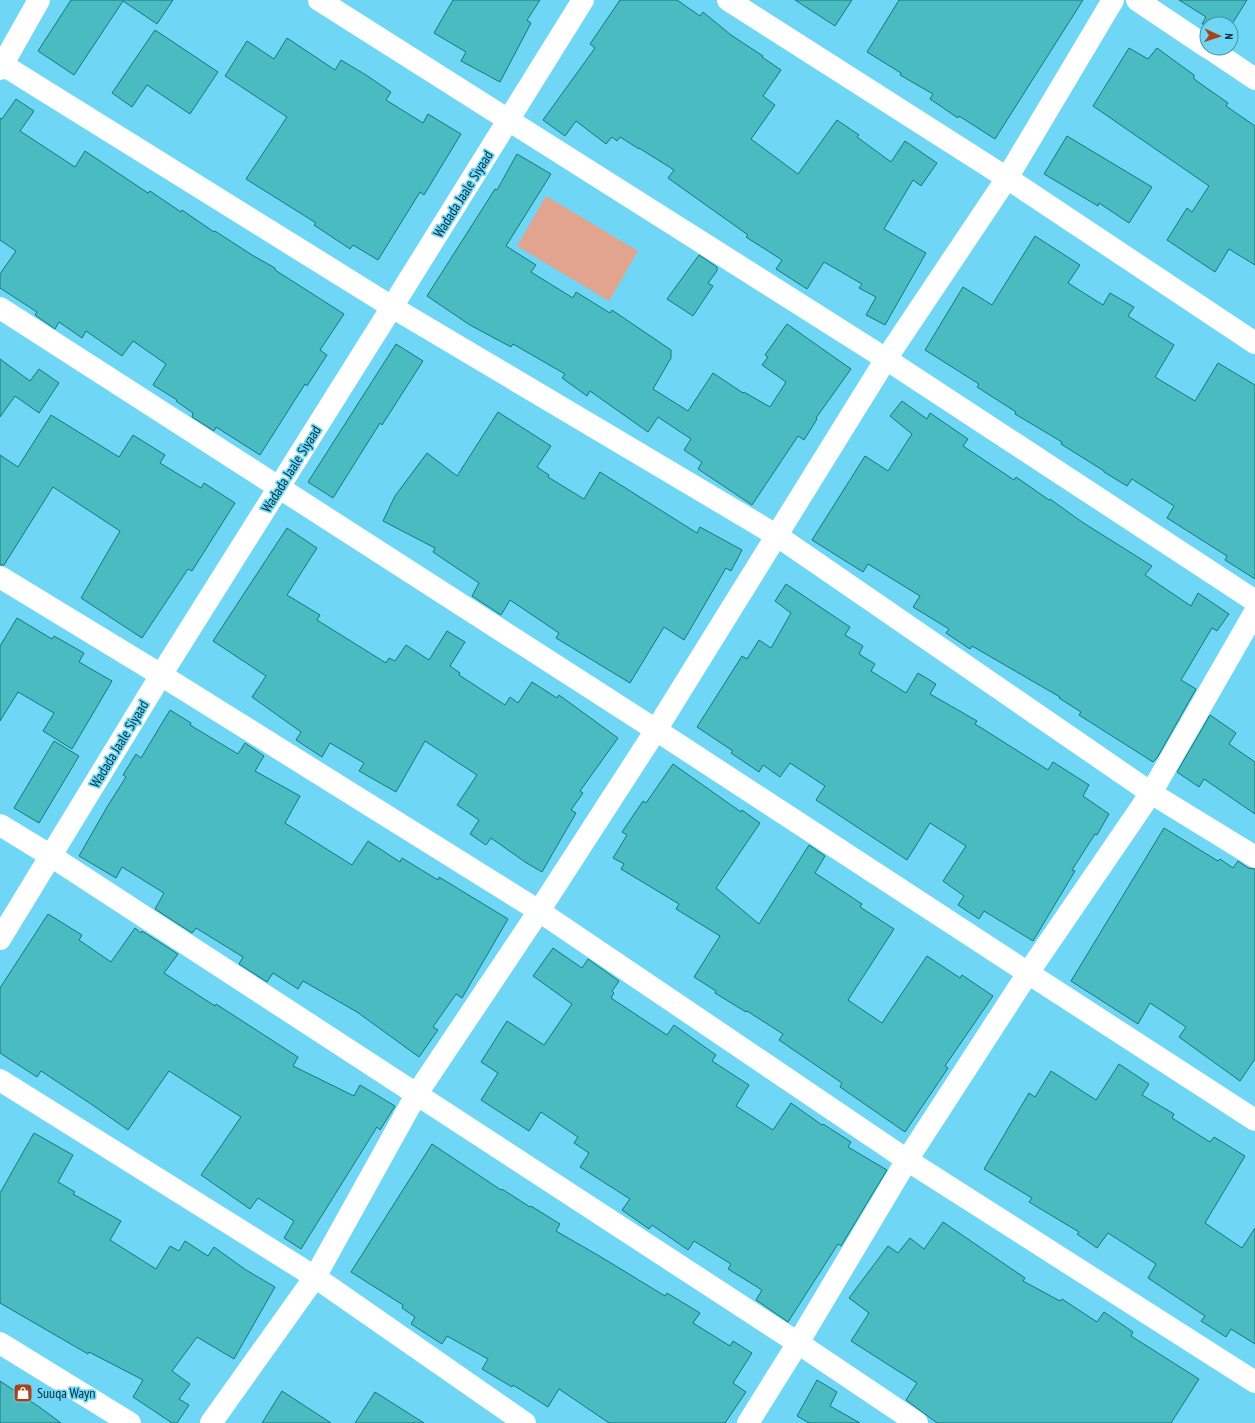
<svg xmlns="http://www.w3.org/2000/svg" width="1255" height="1423" viewBox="0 0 1255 1423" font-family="'PT Sans Narrow',sans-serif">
<rect width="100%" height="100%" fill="#70d6f5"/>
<polygon fill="#e0a48f" points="546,196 638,251 609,301 517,246"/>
<g fill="#4abbc1" stroke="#16787c">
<polygon points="71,0 173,0 157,24 123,1 74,75 38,51"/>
<polygon points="453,0 540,0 527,20 531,23 500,82 461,61 466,52 434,33"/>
<polygon points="620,0 677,0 700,16 703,12 731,35 763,56 762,57 781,70 763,96 775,105 751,139 798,174 837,120 859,135 857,137 891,162 905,141 937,163 921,186 913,180 884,229 926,253 885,325 866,315 876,297 859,288 862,284 824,262 807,289 776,269 782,260 746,237 748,235 668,178 674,170 639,148 639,149 620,137 617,141 612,137 606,144 576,121 565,136 543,120 595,48 590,44"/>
<polygon points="795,0 852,0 835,26"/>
<polygon points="899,0 1083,0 995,139 959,116 958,118 930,99 933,94 900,75 901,73 867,52"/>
<polygon points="1179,0 1247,0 1232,24 1202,24 1206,17"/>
<polygon points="155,30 218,72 190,114 147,85 132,107 112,93"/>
<polygon points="287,38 335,70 341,60 366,75 391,92 386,100 423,123 428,114 461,134 424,195 420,192 378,260 353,245 350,249 314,225 316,223 246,179 287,117 225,76 247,41 274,59"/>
<polygon points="1129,48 1148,59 1157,48 1194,75 1194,79 1228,103 1226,106 1255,126 1255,265 1229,249 1215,272 1167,240 1187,208 1192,212 1209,186 1093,106"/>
<polygon points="16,99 34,111 20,131 75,167 85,151 148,193 150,191 181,212 182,210 214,232 215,231 252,255 275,268 275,270 344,314 320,350 327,355 307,386 305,384 260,455 216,427 214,431 192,417 193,413 176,401 177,400 153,385 166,364 133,341 122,356 86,331 82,338 59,322 55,329 35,315 37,312 0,288 0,274 16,251 0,240 0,118 2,119"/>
<polygon points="1067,136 1152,187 1129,223 1099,203 1098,206 1044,174"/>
<polygon points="517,154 551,174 506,246 536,265 531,272 573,298 576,292 610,313 612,310 671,350 671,358 653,389 688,411 713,373 743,393 744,392 770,407 786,382 762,365 768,357 765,355 787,324 851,369 816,418 817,419 804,440 798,436 752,505 698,469 702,462 684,450 691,439 658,417 648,432 590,391 587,396 562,378 565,374 513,344 511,347 470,325 427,296 495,189 497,190"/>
<polygon points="1035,236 1080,265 1068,283 1103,305 1110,293 1134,307 1128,316 1174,345 1155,377 1195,401 1218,363 1255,385 1255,579 1225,560 1227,556 1167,518 1174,506 1132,479 1127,486 1104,472 1104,471 1061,444 1062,442 1015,414 1016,412 977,387 979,384 925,350 963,287 992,305"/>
<polygon points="699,255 717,267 717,271 708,283 713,286 693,316 667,299"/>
<polygon points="396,344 423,361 382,425 380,423 333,498 308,482"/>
<polygon points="0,359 30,381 39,369 59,383 39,413 15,396 0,417"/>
<polygon points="902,401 927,419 930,413 968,439 963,446 1014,480 1016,477 1049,500 1050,499 1082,522 1152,566 1145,575 1191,606 1198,593 1229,614 1217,631 1212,628 1181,680 1196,689 1157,758 1153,762 1079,715 1081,712 1059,698 1060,697 972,646 970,649 946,633 949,629 913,607 920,596 868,564 863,572 812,540 865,456 888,471 912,434 890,416"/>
<polygon points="498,412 551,446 537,467 549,475 548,477 584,499 600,472 697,533 700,527 742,550 731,571 726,568 684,640 664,627 630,683 556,638 559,633 510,600 501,615 472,596 479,583 433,552 435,548 383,521 395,496 427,453 457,476"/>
<polygon points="51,415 119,457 133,435 165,455 160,463 201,488 204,483 235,503 192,571 188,569 142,638 81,598 120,531 53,487 4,565 0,565 0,455 18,467"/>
<polygon points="287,528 317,548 287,595 320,615 317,620 386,663 389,658 395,661 406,645 429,660 447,631 465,642 450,666 460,673 459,675 505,705 510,697 518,703 532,682 557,698 559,695 618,738 580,791 583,793 571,810 576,813 542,872 525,862 491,838 486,845 470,834 479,820 457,805 477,775 425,741 396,792 359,771 364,763 330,743 322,757 296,740 301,732 252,697 266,676 213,641"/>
<polygon points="786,584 850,627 845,635 863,646 859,654 875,664 871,671 906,693 918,673 936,684 930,694 977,721 975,724 1048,770 1053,762 1089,785 1083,796 1109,814 1097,835 1095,834 1072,870 1075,871 1033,941 984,911 979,919 958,905 964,896 943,881 966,846 930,823 907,860 816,800 825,786 790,763 780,777 763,765 759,772 731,753 733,751 697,727 742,656 747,659 759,640 771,648 791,613 775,601"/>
<polygon points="17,618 52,639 54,636 84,653 79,662 112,681 72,749 43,731 54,713 18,692 0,721 0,646"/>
<polygon points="170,710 191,723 190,725 238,754 245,743 264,756 255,771 300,796 285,823 352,865 368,841 400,862 402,858 438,880 439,877 508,919 462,998 456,994 433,1027 438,1030 419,1057 357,1012 303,981 298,989 273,973 267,982 239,964 243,957 196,928 192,933 155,909 164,893 122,867 116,878 79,856 107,807 126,777 123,775 136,754 141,758"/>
<polygon points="1210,715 1236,733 1229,744 1255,762 1255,814 1204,779 1199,787 1177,772"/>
<polygon points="54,741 79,756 39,823 14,808"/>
<polygon points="673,764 741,812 742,810 760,823 716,888 759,924 809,845 825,856 815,873 862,904 860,907 894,929 848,1000 882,1023 927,956 960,978 962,975 993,996 945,1066 948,1068 905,1132 840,1087 842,1083 779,1040 783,1034 747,1011 746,1012 715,993 716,991 694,977 720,936 676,909 679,904 621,869 624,864 613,858 627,835 622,832 643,801 646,803"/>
<polygon points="1164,828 1218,861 1220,859 1233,868 1238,861 1248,868 1255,869 1255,1059 1240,1081 1179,1037 1186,1027 1150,1003 1138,1024 1071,981"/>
<polygon points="48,914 82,935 79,940 111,962 135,928 141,933 142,931 178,954 164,973 215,1006 216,1004 298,1057 293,1066 354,1096 360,1085 395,1106 380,1130 377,1127 301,1249 284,1238 294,1221 258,1198 250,1209 201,1175 241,1117 169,1071 128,1130 91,1104 41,1071 37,1077 0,1053 0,988"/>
<polygon points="553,948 582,968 588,959 619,981 612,991 614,993 611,998 667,1035 674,1025 716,1055 712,1061 749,1085 736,1106 773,1130 791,1103 822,1125 823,1124 851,1142 848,1147 887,1170 841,1246 838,1244 788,1322 756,1300 762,1290 728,1269 731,1264 694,1241 688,1250 652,1225 649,1229 622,1210 630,1199 580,1167 589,1153 574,1143 578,1137 541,1112 529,1131 481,1100 498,1073 481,1062 507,1021 544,1045 572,1004 533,976"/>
<polygon points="1119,1064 1149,1084 1142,1095 1174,1114 1172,1118 1210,1142 1214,1137 1245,1156 1205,1223 1242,1248 1255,1228 1255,1344 1231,1329 1226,1337 1201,1321 1205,1316 1148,1278 1156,1264 1108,1233 1097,1248 1077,1234 1079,1232 1029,1202 1032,1198 984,1169 1029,1093 1035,1097 1051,1071 1096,1100"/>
<polygon points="34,1133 73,1155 58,1182 75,1192 73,1194 121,1221 110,1240 156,1269 170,1246 179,1251 185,1241 208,1256 214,1247 246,1270 275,1287 234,1359 197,1337 172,1371 190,1384 179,1399 189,1405 177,1423 172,1423 133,1397 143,1380 89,1352 88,1354 0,1303 0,1193"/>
<polygon points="432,1144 501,1190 502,1189 530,1207 531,1206 560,1224 556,1231 601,1257 665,1296 667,1293 700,1313 693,1323 730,1346 733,1341 752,1353 733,1383 746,1392 725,1423 609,1423 559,1389 548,1407 513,1385 512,1387 482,1369 488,1359 447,1336 442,1344 411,1324 415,1317 402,1308 403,1305 351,1272"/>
<polygon points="943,1222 1025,1278 1023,1281 1060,1301 1062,1299 1097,1322 1104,1312 1133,1332 1131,1336 1199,1379 1171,1423 937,1423 906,1400 917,1383 851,1341 869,1313 849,1298 888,1246 898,1253 910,1238 924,1249"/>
<polygon points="817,1380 837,1392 830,1406 860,1423 809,1423 797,1416"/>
<polygon points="0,1381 38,1406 61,1423 0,1423"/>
<polygon points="282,1391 331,1423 262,1423"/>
<polygon points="375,1392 424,1423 355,1423"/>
</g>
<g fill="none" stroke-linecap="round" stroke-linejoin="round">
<g stroke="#fff" stroke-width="22">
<polyline points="319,0 886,359 1255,601"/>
<polyline points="728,0 1007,178 1255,343"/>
<polyline points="1137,0 1207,47"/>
<polyline points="1209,48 1255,79"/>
<polyline points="0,63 392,307 776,535 1151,793 1255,857"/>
<polyline points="0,69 39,0"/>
<polyline points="0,308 656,730 1028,973 1255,1120"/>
<polyline points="0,577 161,675 539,911 907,1160 1255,1382"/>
<polyline points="0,825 51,856"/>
<polyline points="0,1080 315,1277 525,1423"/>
<polyline points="0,1343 130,1423"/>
<polyline points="211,1423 315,1277 416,1095 539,911 656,730 886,359 1007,178 1113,0"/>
<polyline points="748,1423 798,1343 907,1160 1028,973 1151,793 1255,612"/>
</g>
<g stroke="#fff" stroke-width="22">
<polyline points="51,856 798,1343 917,1423"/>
<polyline points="0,939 161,675 392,307 583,0"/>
</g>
</g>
<defs>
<symbol id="shop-square" viewBox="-11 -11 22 22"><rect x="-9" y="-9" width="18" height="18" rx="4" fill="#a84219" stroke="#70d6f5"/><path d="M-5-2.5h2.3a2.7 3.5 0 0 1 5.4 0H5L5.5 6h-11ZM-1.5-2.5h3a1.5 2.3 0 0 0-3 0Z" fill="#fff"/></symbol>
</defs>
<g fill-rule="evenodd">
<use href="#shop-square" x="12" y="1382" width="22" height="22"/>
</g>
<g text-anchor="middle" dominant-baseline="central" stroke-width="3.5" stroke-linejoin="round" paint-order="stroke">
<g font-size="14" fill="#002e3a" stroke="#70d6f5">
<text transform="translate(463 194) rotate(-58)">Wadada Jaale Siyaad</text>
<text transform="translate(291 469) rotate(-58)">Wadada Jaale Siyaad</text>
<text transform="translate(119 744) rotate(-59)">Wadada Jaale Siyaad</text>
</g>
<g font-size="14" fill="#002e3a" stroke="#70d6f5" text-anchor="start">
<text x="37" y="1393">Suuqa Wayn</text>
</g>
</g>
<g transform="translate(1219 36) rotate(93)"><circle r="19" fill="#70d6f5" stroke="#4393aa"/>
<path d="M0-3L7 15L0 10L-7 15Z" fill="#a84219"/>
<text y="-6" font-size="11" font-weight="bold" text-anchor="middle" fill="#002e3a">N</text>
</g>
</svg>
